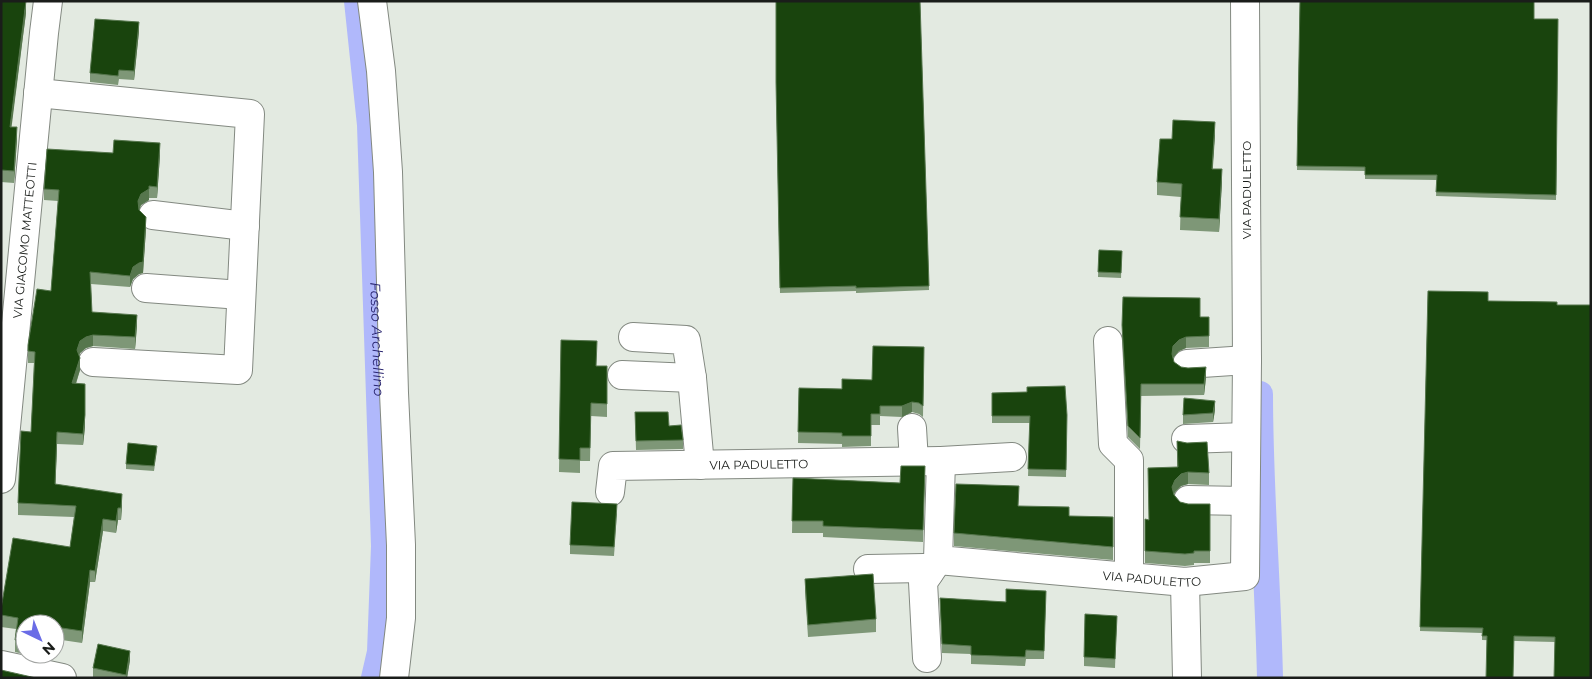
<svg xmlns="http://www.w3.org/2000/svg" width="1592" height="679" viewBox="0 0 1592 679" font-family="Montserrat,sans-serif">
<rect width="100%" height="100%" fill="#e3eae1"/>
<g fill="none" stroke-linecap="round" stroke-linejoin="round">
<g stroke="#b0b8fb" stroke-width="26">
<path id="s1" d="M357 1 370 125 384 546 380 652 374 678"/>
<path d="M1260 394C1260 488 1268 583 1270 678"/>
</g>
<defs>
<g id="minor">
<polyline points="372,1 381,71 388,172 394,393 401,545 401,618 394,678"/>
<polyline points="38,93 250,114 238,370 93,362"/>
<polyline points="153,215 245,226"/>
<polyline points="146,288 241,295"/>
<polyline points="633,337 686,340 692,378"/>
<polyline points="1108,341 1113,444 1129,460 1129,577"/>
<polyline points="1187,364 1247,360"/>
<polyline points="622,375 692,378 700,465"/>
<polyline points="912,428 914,462"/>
<polyline points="1186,439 1246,437"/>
<polyline points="941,461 1012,457"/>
<path id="s2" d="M1 479 44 33 48 1"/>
<path id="s3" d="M610 492 613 466 941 461 938 560 1185 582 1245 576 1247 360 1245 1"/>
<polyline points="1188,500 1245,501"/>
<polyline points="868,569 924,568 929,573"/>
<polyline points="1185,582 1187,678"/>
<polyline points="927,658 923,582 938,560"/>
<polyline points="1,665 62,678"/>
</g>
</defs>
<use href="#minor" stroke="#838981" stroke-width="30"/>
<use href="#minor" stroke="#fff" stroke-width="28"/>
</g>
<g fill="#7e9777">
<polygon points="1,1 26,13 11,127 17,139 14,183 1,182"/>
<polygon points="776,1 923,1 923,2 920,2 929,290 856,293 856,291 780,293 776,86"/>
<polygon points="1300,1 1534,19 1558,19 1556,200 1436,196 1437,180 1365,179 1365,171 1297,170"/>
<polygon points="139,31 134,80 119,79 118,85 90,82 90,73"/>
<polygon points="1215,135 1212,169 1222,182 1219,232 1180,230 1181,197 1157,195 1157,182 1172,139"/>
<polygon points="113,153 160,155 157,198 149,198 149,200 141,205 139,210 146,229 143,273 139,274 133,279 130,287 91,284 92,312 137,326 135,349 93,346 86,348 80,353 79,356 80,370 76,384 85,427 83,445 57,444 55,484 122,505 121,520 118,520 116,533 103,531 95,582 90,582 82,643 55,639 55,624 25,624 25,654 38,654 38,657 15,652 15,640 16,629 1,627 1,609 70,547 74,517 18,515 18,503 31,432 34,363 28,363 28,351 51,291 58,201 44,200 44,189"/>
<polygon points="1099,250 1122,251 1121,278 1098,277"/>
<polygon points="1428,291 1488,301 1557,302 1555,642 1482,640 1482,633 1420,631"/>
<polygon points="1123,297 1200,317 1209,317 1209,347 1186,348 1179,351 1173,358 1174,362 1181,367 1206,378 1204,395 1141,396 1140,449 1128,437 1122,336"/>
<polygon points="561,340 597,366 607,366 607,417 591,416 590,461 580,461 580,473 559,472"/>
<polygon points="924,347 923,417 919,414 912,412 902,417 880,416 880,425 871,425 871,446 842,447 842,444 798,443 799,388 842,389 872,380"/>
<polygon points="1027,392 1067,415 1066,477 1028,476 1030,423 992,423 992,393"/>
<polygon points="1215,410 1213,422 1183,424 1183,415"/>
<polygon points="635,412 669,426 683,440 683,449 636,450"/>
<polygon points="1177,441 1209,473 1209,485 1188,484 1181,486 1175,492 1174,494 1180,502 1188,504 1210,504 1210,563 1194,563 1194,565 1185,566 1145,563 1145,519 1149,520 1177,467"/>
<polygon points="157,450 154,471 126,469 126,464"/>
<polygon points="925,466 923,542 823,537 823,533 792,533 793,478 900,483"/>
<polygon points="1019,506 1069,516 1113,517 1113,560 954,546 954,533"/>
<polygon points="617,513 614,556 570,554 570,545"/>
<polygon points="805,579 876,619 876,632 808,637 805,592"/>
<polygon points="1046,591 1044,659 1026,659 1025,666 971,664 971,654 942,653 940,598 1006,602"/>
<polygon points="1117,616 1115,668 1084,666 1084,657"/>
<polygon points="130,660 127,678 98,678 93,677 93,668"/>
</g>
<g fill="#56764d">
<polygon points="26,1 26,13 10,139 10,127"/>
<polygon points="139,22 139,31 134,80 134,71"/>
<polygon points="1215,122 1215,135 1212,182 1212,169"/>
<polygon points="17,127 17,139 14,183 14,171"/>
<polygon points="160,143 160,155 157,198 157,187"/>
<polygon points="1222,169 1222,182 1219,232 1219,219"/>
<polygon points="149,186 149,200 141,205 138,213 138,201 141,194"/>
<polygon points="146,217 146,229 143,273 139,274 133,279 130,287 130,276"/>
<polygon points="137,315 137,326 135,349 135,337"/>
<polygon points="93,335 93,346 86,348 80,353 77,362 77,350 80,341 86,337"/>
<polygon points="1186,337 1186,348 1179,351 1173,358 1172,354 1173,346 1179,340"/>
<polygon points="80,358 80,370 72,395 72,383"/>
<polygon points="1206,367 1206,378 1204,395 1204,384"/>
<polygon points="85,384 85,427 83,445 83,434"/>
<polygon points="1215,401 1215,410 1213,422 1213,413"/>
<polygon points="912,402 912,412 902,417 902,406"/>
<polygon points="57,432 57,444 55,496 55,484"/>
<polygon points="1188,472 1188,484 1181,486 1175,492 1172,499 1172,487 1175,480 1181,474"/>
<polygon points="122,494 122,505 121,520 121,508"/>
<polygon points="118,508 118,520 116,533 116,521"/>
<polygon points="103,519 103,531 95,582 95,571"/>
<polygon points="90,570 90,582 82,643 82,631"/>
<polygon points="130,651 130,660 127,678 126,678"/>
</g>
<g fill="#19440d" stroke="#56764d">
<polygon points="1,1 26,1 10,127 17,127 14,171 1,170"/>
<polygon points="776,1 920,1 929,286 856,288 856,286 780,288 776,82"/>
<polygon points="1300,1 1534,1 1534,19 1558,19 1556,195 1436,192 1437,175 1365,175 1365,167 1297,166"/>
<polygon points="95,19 139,22 134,71 119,70 118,76 90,73"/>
<polygon points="1173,120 1215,122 1212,169 1222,169 1219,219 1180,217 1182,184 1157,182 1160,139 1172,139"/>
<polygon points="114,140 160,143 157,187 149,186 149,189 141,194 138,201 139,210 146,217 143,262 139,263 133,267 130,276 90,272 92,312 137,315 135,337 93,335 86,337 80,341 77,350 80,358 72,383 85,384 85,415 83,434 57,432 55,484 122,494 121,508 118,508 116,521 103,519 95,571 90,570 82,631 55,627 55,624 25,624 25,642 15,640 18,618 1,615 1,609 13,538 70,547 76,506 18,503 21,431 31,432 35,352 28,351 28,345 37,289 51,291 59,190 44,189 47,149 113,153"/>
<polygon points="1099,250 1122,251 1121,273 1098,272"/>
<polygon points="1428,291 1488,292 1488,301 1557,302 1557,305 1591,305 1591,678 1554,678 1555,637 1514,636 1513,678 1486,678 1487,636 1482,636 1483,628 1420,627"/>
<polygon points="1123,297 1200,298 1200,317 1209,317 1209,336 1186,337 1179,340 1173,346 1172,354 1174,362 1181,367 1188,368 1206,367 1204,384 1141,384 1140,438 1128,426 1122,325"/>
<polygon points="561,340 597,341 596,366 607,366 607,404 591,403 590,448 580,448 580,460 559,459"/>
<polygon points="873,346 924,347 923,406 919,403 912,402 902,406 880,406 880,414 871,414 871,436 842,436 842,433 798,432 799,388 842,389 842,379 872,380"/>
<polygon points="1065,386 1067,415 1066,470 1028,469 1030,416 992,416 992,393 1027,392 1027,387"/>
<polygon points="1184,398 1215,401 1213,413 1183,415"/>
<polygon points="635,412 668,412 669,426 681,425 683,440 636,441"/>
<polygon points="1177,441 1187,443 1207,442 1209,473 1188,472 1181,474 1175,480 1172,487 1174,495 1180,502 1188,504 1210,504 1210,551 1194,551 1194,553 1185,554 1145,551 1145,519 1149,520 1148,468 1178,467"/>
<polygon points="128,443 157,446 154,466 126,464"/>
<polygon points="901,466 925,466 923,530 823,526 823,521 792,521 793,478 900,483"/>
<polygon points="956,484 1019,486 1018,506 1069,507 1069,516 1113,517 1113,547 954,533"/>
<polygon points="572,502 617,504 614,547 570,545"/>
<polygon points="873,574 876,619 808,625 805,579"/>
<polygon points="1006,589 1046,591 1044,651 1026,650 1025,657 971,655 971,646 942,644 940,598 1006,602"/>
<polygon points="1085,614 1117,616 1115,659 1084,657"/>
<polygon points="98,644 130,651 126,675 93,668"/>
<polygon points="1,670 36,678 1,678"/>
</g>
<g text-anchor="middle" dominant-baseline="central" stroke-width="5" stroke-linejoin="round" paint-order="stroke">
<g font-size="12" fill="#1a1d1a" stroke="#fff">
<text transform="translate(1246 190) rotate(-90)">VIA PADULETTO</text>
<text stroke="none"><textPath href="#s2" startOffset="240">VIA GIACOMO MATTEOTTI</textPath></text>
<text stroke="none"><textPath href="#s3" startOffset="172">VIA PADULETTO</textPath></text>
<text stroke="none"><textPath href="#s3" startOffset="668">VIA PADULETTO</textPath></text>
</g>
<g font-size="14" font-style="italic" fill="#27236e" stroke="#fff">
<text stroke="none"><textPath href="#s1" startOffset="339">Fosso Archellino</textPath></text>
</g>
</g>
<rect width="1592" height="679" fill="none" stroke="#1a1d1a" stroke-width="5"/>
<g transform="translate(40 639) rotate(137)"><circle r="24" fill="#ffffff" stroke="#a3a5a3"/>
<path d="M0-4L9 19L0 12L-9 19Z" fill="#6a6ce6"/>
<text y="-8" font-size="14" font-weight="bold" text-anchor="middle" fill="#1a1d1a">N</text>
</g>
</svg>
